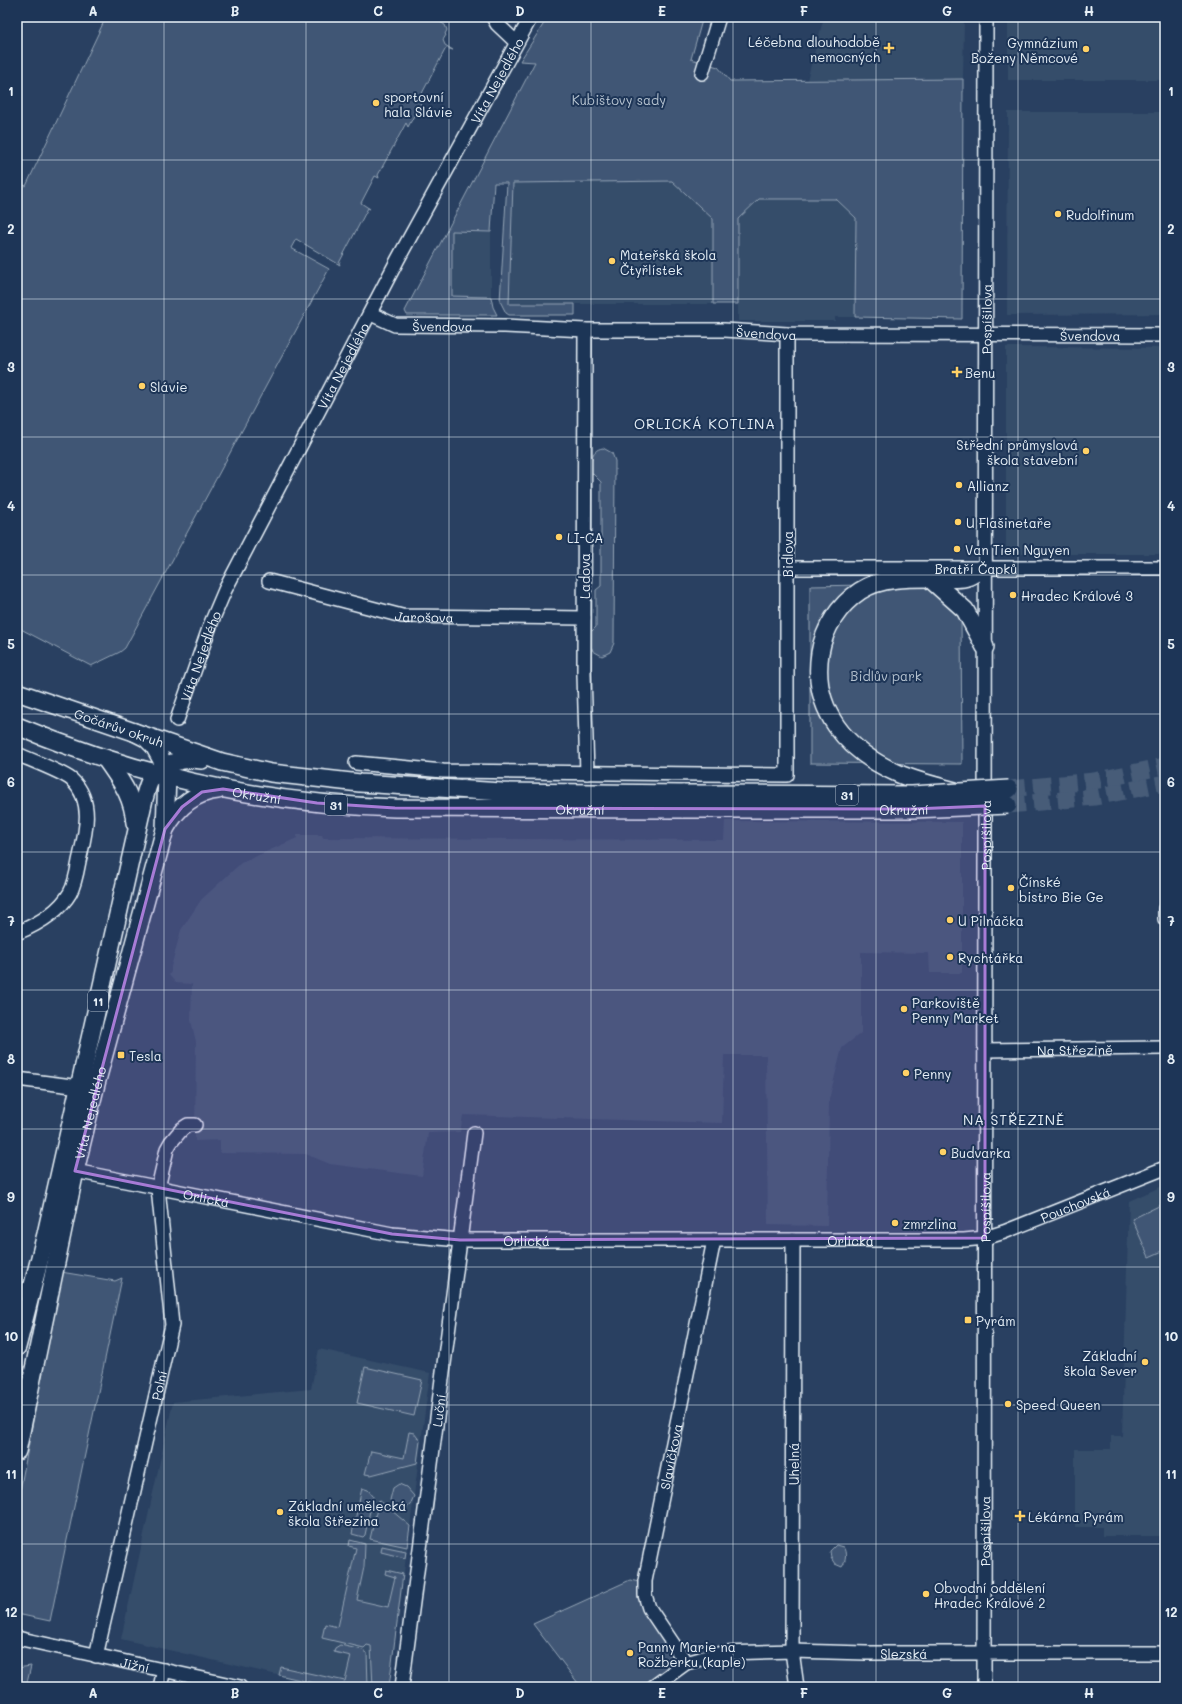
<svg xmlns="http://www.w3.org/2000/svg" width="1182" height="1704" viewBox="0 0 1182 1704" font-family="Mali,sans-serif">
<rect width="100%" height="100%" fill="#294061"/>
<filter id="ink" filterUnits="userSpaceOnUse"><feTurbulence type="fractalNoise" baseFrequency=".025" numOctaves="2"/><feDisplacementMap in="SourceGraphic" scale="8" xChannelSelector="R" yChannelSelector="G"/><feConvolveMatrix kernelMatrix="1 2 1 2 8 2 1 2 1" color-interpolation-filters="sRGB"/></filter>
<g filter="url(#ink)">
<g fill="#364d6b">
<polygon points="824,17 964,17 963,79 807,80"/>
<rect x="1008" y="17" width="157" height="63"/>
<polygon points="1008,112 1165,112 1165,314 1007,315"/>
<polygon points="672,181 713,219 713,304 509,304 513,183"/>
<polygon points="759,199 836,199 856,218 855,317 835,317 835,321 738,321 738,219"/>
<polygon points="452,231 491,232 491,297 452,296"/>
<polygon points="1006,347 1165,348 1165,554 1006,554"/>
<polygon points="725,821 962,822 962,973 930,973 929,953 861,952 861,1033 842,1048 829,1099 827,1226 768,1225 766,1055 724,1055 722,1123 463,1115 460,1132 428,1133 422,1176 330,1164 306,1154 220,1153 220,1140 195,1141 196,1042 191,1020 192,984 176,983 169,975 171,972 171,967 181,930 201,900 241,863 297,838 297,835 322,835 323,838 724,840"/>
<polygon points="1165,1185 1165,1536 1102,1536 1102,1527 1075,1527 1075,1449 1111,1449 1111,1436 1122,1436 1129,1201"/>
<polygon points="319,1349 430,1373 389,1687 330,1687 121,1639 173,1402 311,1389"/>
</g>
<g fill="#415774" stroke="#94a4b6">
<polygon points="106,17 435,17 438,18 437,20 445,25 447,30 445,34 446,35 443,40 445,45 453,50 446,48 419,99 423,99 408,127 406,123 378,175 379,178 375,176 361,203 370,209 368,208 339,263 340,265 296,239 291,248 329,269 125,648 120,652 91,666 17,627 17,183 26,186"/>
<polygon points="548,17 703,17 691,59 718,67 730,81 963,79 962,319 855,317 856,218 836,199 759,199 738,219 738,304 713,304 713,219 672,181 513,183 509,304 575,304 575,315 509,315 506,313 500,301 507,183 494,183 491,232 452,231 452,296 491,297 493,307 497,315 407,315 405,311 535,62 520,61"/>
<path d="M603 448 612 453 615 461 614 643 610 652 602 656 593 651 591 646V632L596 627V590L601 586V482L592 473C592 463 589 450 603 448Z"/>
<polygon points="917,584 937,593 961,617 962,764 810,763 810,586"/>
<polygon points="1165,1203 1165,1250 1149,1257 1132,1219"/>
<polygon points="61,1272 115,1281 122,1278 50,1621 17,1614 17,1507"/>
<polygon points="365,1367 422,1380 414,1416 357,1403"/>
<polygon points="409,1432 414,1433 420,1441 417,1463 371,1475 365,1474 371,1451 404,1458"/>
<polygon points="399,1484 406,1487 414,1496 410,1505 404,1510 395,1506 390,1500 393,1488"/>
<polygon points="362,1488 368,1490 373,1496 365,1535 363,1537 352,1534"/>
<polygon points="379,1500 410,1526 407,1547 370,1539"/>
<polygon points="350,1540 365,1544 364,1567 357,1600 388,1607 395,1577 385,1574 386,1570 403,1574 389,1687 373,1687 371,1646 367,1645 364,1648 322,1638 325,1624 338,1627 356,1548 349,1546"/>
<path d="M836 1545 843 1547C847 1552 846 1562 842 1567L835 1564 831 1558 830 1551Z"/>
<polygon points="382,1546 406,1551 405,1558 381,1552"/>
<polygon points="630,1580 639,1582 640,1599 642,1607 669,1649 669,1663 663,1672 643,1687 581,1687 533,1624"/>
<polygon points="340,1645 363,1650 367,1653 368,1687 330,1687 279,1675 281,1667 345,1681 351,1656 334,1652 335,1648"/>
<polygon points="31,1666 26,1687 17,1687 17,1668"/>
</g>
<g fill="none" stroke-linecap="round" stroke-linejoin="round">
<g stroke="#465b78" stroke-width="17" stroke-dasharray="17 8" stroke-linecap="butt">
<polyline points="1009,789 1094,781 1165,766"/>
<polyline points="1008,805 1095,797 1165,783"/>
</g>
<defs>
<g id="minor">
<polyline points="493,17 497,24 516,42"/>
<polyline points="702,73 719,17"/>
<path id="s1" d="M371 314 395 325 505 326 585 330H724L787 334 1165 335"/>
<polyline points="585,330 584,674 587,773"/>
<path id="s2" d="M787 568H1165"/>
<path id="s3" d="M269 581 402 616 584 618"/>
<path id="s4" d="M177 720 211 623 225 590 398 259 531 17"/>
<path d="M17 754C28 759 65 773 72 780 95 802 85 835 79 861 77 872 75 884 70 893 59 912 36 925 17 933"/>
<polyline points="356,763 443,771 787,775 787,334"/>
<polyline points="1165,909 1165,919"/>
<path id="s5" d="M985 1050 1165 1048"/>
<polyline points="17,1079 80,1087"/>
<path id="s6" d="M75 1171 392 1234 460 1240H964L985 1238 1004 1232 1165 1168"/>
<polyline points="793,1240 792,1651 797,1687"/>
<polyline points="17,1291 32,1288"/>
<path id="s7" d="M17 1638 240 1687"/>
<path id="s8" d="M96 1656 172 1325 158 1188 167 1149 171 1142 182 1129 188 1125H195"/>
<path id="s9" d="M686 1663 649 1608 645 1595V1581L714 1240"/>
<polyline points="160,1687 164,1670"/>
<path id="s10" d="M402 1687 474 1133"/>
<path id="s11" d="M653 1687 686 1663 722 1653 792 1651 866 1653H1165"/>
<path id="s12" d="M984 1687 986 17"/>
</g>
<g id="major">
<polyline points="929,578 965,610 985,647"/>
<path id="s13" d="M17 692 222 762 271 773 360 783 502 792 684 794"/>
<path id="s14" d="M17 726C137 776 265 804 395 808L683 809"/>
<path d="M105 758C120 780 133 795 135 823"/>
<path d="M955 791C935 786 915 781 897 773 847 751 811 710 820 653 824 628 839 605 860 591 882 576 917 578 943 578 950 578 960 580 967 577 973 575 979 570 985 567"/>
<path d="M165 829C177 808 193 792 218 790"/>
<path d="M17 1347 46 1234 144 799C146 793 147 786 150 781 161 763 183 757 202 760"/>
<path id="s15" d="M17 1451 75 1171 96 1084 165 829 167 776 165 766 154 746 146 738 134 732"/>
</g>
</defs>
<use href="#minor" stroke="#e8f1f8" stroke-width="16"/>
<use href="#major" stroke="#e8f1f8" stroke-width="20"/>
<use href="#minor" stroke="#1d3557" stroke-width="13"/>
<use href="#major" stroke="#1d3557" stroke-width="17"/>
<defs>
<g id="major-bridge">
<polyline points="684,794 912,795 1009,789"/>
<path id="s16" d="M683 809H913L1008 805"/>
</g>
</defs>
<use href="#major-bridge" stroke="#e8f1f8" stroke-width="20" stroke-linecap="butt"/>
<use href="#major-bridge" stroke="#1d3557" stroke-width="17"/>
</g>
</g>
<path fill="#a77bd6" fill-opacity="0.2" stroke="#a77bd6" stroke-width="3" stroke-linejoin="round" d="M223 789 317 803 395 808 913 809 985 806V1238L460 1240 392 1234 75 1171 165 829 182 807 202 792Z"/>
<path fill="none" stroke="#e8f1f8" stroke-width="1" stroke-opacity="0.55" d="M164 17V1687M306 17V1687M449 17V1687M591 17V1687M733 17V1687M876 17V1687M1018 17V1687M17 160H1165M17 299H1165M17 437H1165M17 575H1165M17 714H1165M17 852H1165M17 990H1165M17 1129H1165M17 1267H1165M17 1405H1165M17 1544H1165"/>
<g fill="#ffd166" stroke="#1d3557" stroke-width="1.5">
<path d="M887 42h4v4h4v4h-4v4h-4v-4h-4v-4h4z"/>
<circle cx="1086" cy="49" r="4"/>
<circle cx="376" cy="103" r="4"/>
<circle cx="1058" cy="214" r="4"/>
<circle cx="612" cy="261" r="4"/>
<path d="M955 366h4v4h4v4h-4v4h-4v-4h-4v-4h4z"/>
<circle cx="142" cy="386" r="4"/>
<circle cx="1086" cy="451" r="4"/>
<circle cx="959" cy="485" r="4"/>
<circle cx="958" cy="522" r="4"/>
<circle cx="559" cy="537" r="4"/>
<circle cx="957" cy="549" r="4"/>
<circle cx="1013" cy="595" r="4"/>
<circle cx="1011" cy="888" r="4"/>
<circle cx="950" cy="920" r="4"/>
<circle cx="950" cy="957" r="4"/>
<circle cx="904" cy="1009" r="4"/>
<rect x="117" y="1051" width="8" height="8" rx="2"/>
<circle cx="906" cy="1073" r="4"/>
<circle cx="943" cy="1152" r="4"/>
<circle cx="895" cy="1223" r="4"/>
<rect x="964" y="1316" width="8" height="8" rx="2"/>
<circle cx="1145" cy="1362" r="4"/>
<circle cx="1008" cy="1404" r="4"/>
<circle cx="280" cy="1512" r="4"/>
<path d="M1018 1510h4v4h4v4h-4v4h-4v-4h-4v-4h4z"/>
<circle cx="926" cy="1594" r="4"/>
<circle cx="630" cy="1653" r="4"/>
</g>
<g text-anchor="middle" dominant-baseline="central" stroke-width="4" stroke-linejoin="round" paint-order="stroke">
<g fill="#1d3557" stroke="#abb9c8" stroke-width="1">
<rect x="836" y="785" width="22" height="20" rx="3"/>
<rect x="325" y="795" width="22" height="20" rx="3"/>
<rect x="88" y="991" width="20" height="20" rx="3"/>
</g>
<g font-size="12" font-weight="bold" fill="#e8f1f8">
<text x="847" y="795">31</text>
<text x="336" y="805">31</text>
<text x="98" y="1001">11</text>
</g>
<g font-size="13" fill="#e8f1f8" stroke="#1d3557" text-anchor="start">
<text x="880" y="41" text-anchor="end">Léčebna dlouhodobě<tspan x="880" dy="15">nemocných</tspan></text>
<text x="1078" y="42" text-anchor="end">Gymnázium<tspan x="1078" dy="15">Boženy Němcové</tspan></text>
<text x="384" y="96">sportovní<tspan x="384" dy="15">hala Slávie</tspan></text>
<text x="1066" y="214">Rudolfinum</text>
<text x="620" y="254">Mateřská škola<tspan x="620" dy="15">Čtyřlístek</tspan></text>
<text x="965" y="372">Benu</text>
<text x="150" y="386">Slávie</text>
<text x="1078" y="444" text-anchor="end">Střední průmyslová<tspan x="1078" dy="15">škola stavební</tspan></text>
<text x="967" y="485">Allianz</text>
<text x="966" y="522">U Flašinetaře</text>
<text x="567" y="537">LI-CA</text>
<text x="965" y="549">Van Tien Nguyen</text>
<text x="1021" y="595">Hradec Králové 3</text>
<text x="1019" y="881">Čínské<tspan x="1019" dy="15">bistro Bie Ge</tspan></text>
<text x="958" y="920">U Pilnáčka</text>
<text x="958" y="957">Rychtářka</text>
<text x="912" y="1002">Parkoviště<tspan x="912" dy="15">Penny Market</tspan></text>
<text x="129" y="1055">Tesla</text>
<text x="914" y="1073">Penny</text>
<text x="951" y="1152">Budvarka</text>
<text x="903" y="1223">zmrzlina</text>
<text x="976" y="1320">Pyrám</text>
<text x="1137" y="1355" text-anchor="end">Základní<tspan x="1137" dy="15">škola Sever</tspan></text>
<text x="1016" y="1404">Speed Queen</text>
<text x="288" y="1505">Základní umělecká<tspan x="288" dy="15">škola Střezina</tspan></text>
<text x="1028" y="1516">Lékárna Pyrám</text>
<text x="934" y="1587">Obvodní oddělení<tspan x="934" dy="15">Hradec Králové 2</tspan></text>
<text x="638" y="1646">Panny Marie na<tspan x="638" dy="15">Rožberku (kaple)</tspan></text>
</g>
<g font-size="13" fill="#e8f1f8" stroke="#1d3557">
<text stroke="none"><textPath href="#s4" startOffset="716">Víta Nejedlého</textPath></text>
<text stroke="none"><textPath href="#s12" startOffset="1368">Pospíšilova</textPath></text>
<text stroke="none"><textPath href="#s1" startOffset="74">Švendova</textPath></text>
<text stroke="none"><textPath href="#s1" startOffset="398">Švendova</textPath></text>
<text stroke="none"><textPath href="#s1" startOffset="722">Švendova</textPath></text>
<text stroke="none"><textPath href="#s4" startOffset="392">Víta Nejedlého</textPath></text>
<text transform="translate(787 554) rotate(-90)">Bidlova</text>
<text stroke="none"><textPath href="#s2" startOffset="189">Bratří Čapků</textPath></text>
<text transform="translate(584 576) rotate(-90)">Ladova</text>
<text stroke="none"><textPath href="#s3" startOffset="160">Jarošova</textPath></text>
<text stroke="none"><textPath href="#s4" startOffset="68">Víta Nejedlého</textPath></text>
<text stroke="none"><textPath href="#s13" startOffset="108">Gočárův okruh</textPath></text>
<text stroke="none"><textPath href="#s14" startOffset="250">Okružní</textPath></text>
<text stroke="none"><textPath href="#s14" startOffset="574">Okružní</textPath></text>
<text stroke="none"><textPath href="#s16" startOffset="221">Okružní</textPath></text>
<text stroke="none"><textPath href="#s12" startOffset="852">Pospíšilova</textPath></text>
<text stroke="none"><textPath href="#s5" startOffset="90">Na Střezině</textPath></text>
<text stroke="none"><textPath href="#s15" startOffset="346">Víta Nejedlého</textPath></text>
<text stroke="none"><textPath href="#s6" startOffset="134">Orlická</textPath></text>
<text stroke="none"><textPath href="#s6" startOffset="1013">Pouchovská</textPath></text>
<text stroke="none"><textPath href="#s12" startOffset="480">Pospíšilova</textPath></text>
<text stroke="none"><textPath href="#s6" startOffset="458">Orlická</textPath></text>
<text stroke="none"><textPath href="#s6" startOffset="782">Orlická</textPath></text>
<text stroke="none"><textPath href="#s8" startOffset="278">Polní</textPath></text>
<text stroke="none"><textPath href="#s10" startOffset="279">Luční</textPath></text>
<text stroke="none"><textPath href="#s9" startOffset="221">Slavíčkova</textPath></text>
<text transform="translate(793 1464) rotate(-90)">Uhelná</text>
<text stroke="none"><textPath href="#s12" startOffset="156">Pospíšilova</textPath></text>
<text stroke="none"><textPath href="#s11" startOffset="260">Slezská</textPath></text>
<text stroke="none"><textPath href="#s7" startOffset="121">Jižní</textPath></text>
</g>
<g font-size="13" fill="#b6c3d0" stroke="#1d3557">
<text x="619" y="99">Kubištovy sady</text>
<text x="886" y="675">Bidlův park</text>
</g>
<g font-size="14" letter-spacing="1" fill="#e8f1f8" stroke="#1d3557">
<text x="705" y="423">ORLICKÁ KOTLINA</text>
<text x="1014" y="1119">NA STŘEZINĚ</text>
</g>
</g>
<rect width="1182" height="1704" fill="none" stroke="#1d3557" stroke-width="44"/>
<rect x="22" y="22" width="1138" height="1660" fill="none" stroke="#e8f1f8" stroke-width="1.5"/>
<g font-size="13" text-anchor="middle" font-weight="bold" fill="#e8f1f8">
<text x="93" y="16">A</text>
<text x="235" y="16">B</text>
<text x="378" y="16">C</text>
<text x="520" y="16">D</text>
<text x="662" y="16">E</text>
<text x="804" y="16">F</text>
<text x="947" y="16">G</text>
<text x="1089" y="16">H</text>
<text x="11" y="96">1</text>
<text x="1171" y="96">1</text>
<text x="11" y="234">2</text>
<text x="1171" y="234">2</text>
<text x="11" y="372">3</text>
<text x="1171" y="372">3</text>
<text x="11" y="511">4</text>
<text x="1171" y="511">4</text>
<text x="11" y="649">5</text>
<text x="1171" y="649">5</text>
<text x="11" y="787">6</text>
<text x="1171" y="787">6</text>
<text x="11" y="926">7</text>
<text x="1171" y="926">7</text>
<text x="11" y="1064">8</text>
<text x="1171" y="1064">8</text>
<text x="11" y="1202">9</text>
<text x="1171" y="1202">9</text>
<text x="11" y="1341">10</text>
<text x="1171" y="1341">10</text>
<text x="11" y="1479">11</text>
<text x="1171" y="1479">11</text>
<text x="11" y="1617">12</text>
<text x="1171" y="1617">12</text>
<text x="93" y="1698">A</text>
<text x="235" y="1698">B</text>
<text x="378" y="1698">C</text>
<text x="520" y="1698">D</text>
<text x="662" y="1698">E</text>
<text x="804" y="1698">F</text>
<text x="947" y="1698">G</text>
<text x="1089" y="1698">H</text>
</g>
</svg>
